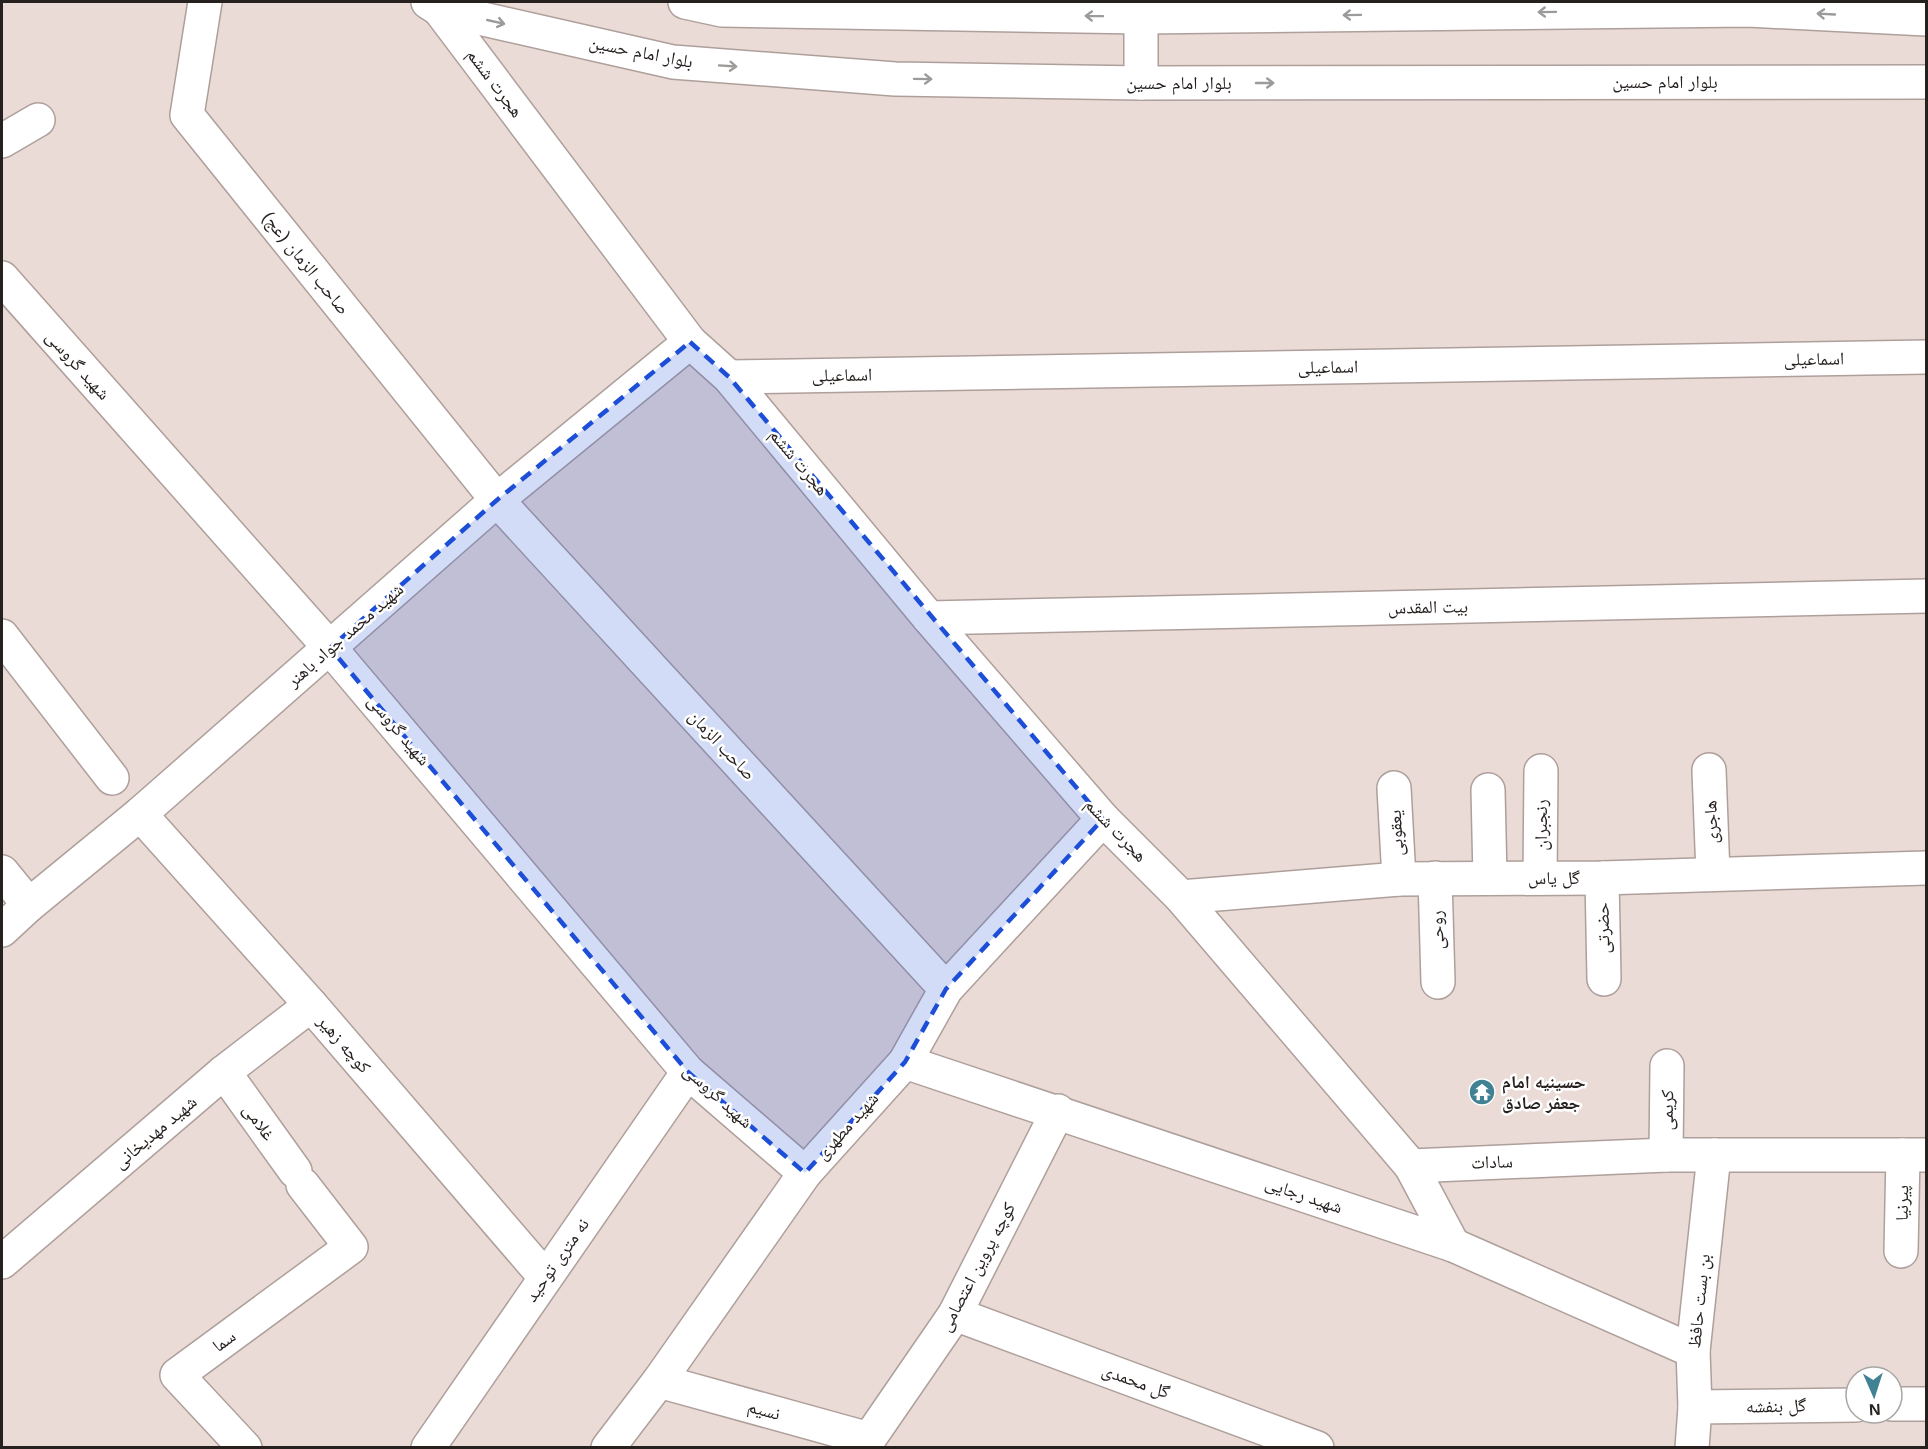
<svg xmlns="http://www.w3.org/2000/svg" width="1928" height="1449" viewBox="0 0 1928 1449" font-family="Arial,'Noto Naskh Arabic',sans-serif">
<rect width="100%" height="100%" fill="#eadbd6"/>
<g fill="none" stroke-linecap="round" stroke-linejoin="round">
<defs>
<g id="minor">
<polyline points="205,2 187,115 497,500 946,989"/>
<polyline points="439,9 690,342 729,377 929,618 1103,819 1181,897 1411,1166 1666,1155 1926,1155"/>
<polyline points="2,141 38,120"/>
<polyline points="2,278 330,648 688,1072 805,1173"/>
<polyline points="729,377 1926,357"/>
<polyline points="929,618 1926,596"/>
<polyline points="2,636 112,778"/>
<polyline points="1709,770 1713,874"/>
<polyline points="1394,788 1399,879"/>
<polyline points="1488,790 1490,878"/>
<polyline points="140,814 311,1005 545,1277"/>
<polyline points="2,872 29,905"/>
<polyline points="1435,878 1438,982"/>
<polyline points="1540,878 1541,771"/>
<polyline points="1602,878 1604,979"/>
<polyline points="1181,897 1399,879 1602,878 1926,868"/>
<polyline points="2,930 29,905 140,814 497,500 690,342"/>
<polyline points="905,1062 1453,1245 1693,1351"/>
<polyline points="224,1072 295,1171"/>
<polyline points="1666,1155 1667,1066"/>
<polyline points="1411,1166 1453,1245"/>
<polyline points="1901,1251 1903,1155"/>
<polyline points="2,1262 224,1072 311,1005"/>
<polyline points="955,1314 1317,1448"/>
<polyline points="659,1381 869,1439"/>
<polyline points="1892,1404 1926,1404"/>
<polyline points="1695,1407 1856,1405"/>
<polyline points="245,1448 177,1375 351,1247 303,1185"/>
<polyline points="428,1448 688,1072"/>
<polyline points="608,1448 659,1381 805,1173 905,1062 946,989 1103,819"/>
<polyline points="866,1448 869,1439 955,1314 1058,1111"/>
<polyline points="1692,1448 1695,1407 1693,1351 1714,1155"/>
</g>
<g id="secondary">
<polyline points="428,2 439,9 673,62 895,79 1141,83 1926,82"/>
<polyline points="685,2 722,10 1141,17 1748,10 1926,19"/>
<polyline points="1141,17 1141,83"/>
</g>
</defs>
<use href="#minor" stroke="#ae9f9b" stroke-width="36"/>
<use href="#secondary" stroke="#ae9f9b" stroke-width="36"/>
<use href="#minor" stroke="#fff" stroke-width="33"/>
<use href="#secondary" stroke="#fff" stroke-width="33"/>
</g>
<defs><path id="oneway-shaft" d="M-6 0H5M1.5-3L5.5 0L1.5 3" fill="none" stroke-width="1.6" stroke-linecap="round" stroke-linejoin="round" transform="scale(1.5)"/></defs>
<g stroke="#9d9b9a">
<use href="#oneway-shaft" transform="translate(1547 12) rotate(179)"/>
<use href="#oneway-shaft" transform="translate(1826 14) rotate(-177)"/>
<use href="#oneway-shaft" transform="translate(1352 15) rotate(179)"/>
<use href="#oneway-shaft" transform="translate(1094 16) rotate(-179)"/>
<use href="#oneway-shaft" transform="translate(496 22) rotate(13)"/>
<use href="#oneway-shaft" transform="translate(728 66) rotate(4)"/>
<use href="#oneway-shaft" transform="translate(923 79) rotate(1)"/>
<use href="#oneway-shaft" transform="translate(1265 83)"/>
</g>
<path fill="#1d4ed8" fill-opacity="0.2" stroke="#1d4ed8" stroke-width="4.5" stroke-dasharray="12 8" stroke-linejoin="round" d="M690 342 729 377 1103 819 946 989 905 1062 805 1173 688 1072 330 648 497 500Z"/>
<defs>
<symbol id="temple-disc" viewBox="-11 -11 22 22"><circle r="9.5" fill="#408193" stroke="#fff"/><path d="M0-6L5-2H3V0L6.5 2.5H4V6H1.5V3h-3V6H-4V2.5H-6.5L-3 0V-2H-5Z" fill="#fff"/></symbol>
</defs>
<g fill-rule="evenodd">
<use href="#temple-disc" x="1467" y="1077" width="30" height="30"/>
</g>
<g text-anchor="middle" dominant-baseline="central" stroke-width="5" stroke-linejoin="round" paint-order="stroke">
<g font-size="18" fill="#26211f" stroke="#fff">
<text transform="translate(641 52) rotate(11)">بلوار امام حسین</text>
<text x="1665" y="82">بلوار امام حسین</text>
<text transform="translate(495 83) rotate(53)">هجرت ششم</text>
<text x="1179" y="83">بلوار امام حسین</text>
<text transform="translate(306 263) rotate(51)">صاحب الزمان (عج)</text>
<text transform="translate(1814 359) rotate(-1)">اسماعیلی</text>
<text transform="translate(78 365) rotate(48)">شهید گروسی</text>
<text transform="translate(1328 367) rotate(-1)">اسماعیلی</text>
<text transform="translate(842 375) rotate(-1)">اسماعیلی</text>
<text transform="translate(799 462) rotate(50)">هجرت ششم</text>
<text transform="translate(1428 607) rotate(-1)">بیت المقدس</text>
<text transform="translate(345 635) rotate(-41)">شهید محمد جواد باهنر</text>
<text transform="translate(399 730) rotate(50)">شهید گروسی</text>
<text transform="translate(722 745) rotate(47)">صاحب الزمان</text>
<text transform="translate(1711 822) rotate(-92)">هاجری</text>
<text transform="translate(1541 825) rotate(-90)">رنجبران</text>
<text transform="translate(1116 830) rotate(46)">هجرت ششم</text>
<text transform="translate(1396 833) rotate(-93)">یعقوبی</text>
<text x="1554" y="878">گل یاس</text>
<text transform="translate(1603 928) rotate(-91)">حضرتی</text>
<text transform="translate(1437 930) rotate(-92)">روحی</text>
<text transform="translate(344 1044) rotate(49)">کوچه زهیر</text>
<text transform="translate(718 1096) rotate(42)">شهید گروسی</text>
<text transform="translate(1667 1110) rotate(-89)">کریمی</text>
<text transform="translate(259 1122) rotate(54)">غلامی</text>
<text transform="translate(847 1126) rotate(-48)">شهید مطهری</text>
<text transform="translate(155 1132) rotate(-40)">شهید مهدیخانی</text>
<text transform="translate(1492 1162) rotate(-2)">سادات</text>
<text transform="translate(1304 1195) rotate(19)">شهید رجایی</text>
<text transform="translate(1902 1203) rotate(-89)">پیرنیا</text>
<text transform="translate(557 1260) rotate(-55)">نه متری توحید</text>
<text transform="translate(977 1267) rotate(-62)">کوچه پروین اعتصامی</text>
<text transform="translate(1699 1301) rotate(-84)">بن بست حافظ</text>
<text transform="translate(224 1341) rotate(-36)">سما</text>
<text transform="translate(1136 1381) rotate(20)">گل محمدی</text>
<text transform="translate(1776 1406) rotate(-1)">گل بنفشه</text>
<text transform="translate(764 1410) rotate(15)">نسیم</text>
</g>
<g font-size="18" font-weight="bold" fill="#26211f" stroke="#fff" text-anchor="start">
<text x="1502" y="1082">حسینیه امام<tspan x="1502" dy="21">جعفر صادق</tspan></text>
</g>
</g>
<rect width="1928" height="1449" fill="none" stroke="#26211f" stroke-width="6"/>
<g transform="translate(1874 1395) rotate(177)"><circle r="28" fill="#ffffff" stroke="#a8a6a5" stroke-width="1.5"/>
<path d="M0-4.5L10 22L0 15L-10 22Z" fill="#408193"/>
<text y="-9" font-size="16" font-weight="bold" text-anchor="middle" fill="#26211f">N</text>
</g>
</svg>
